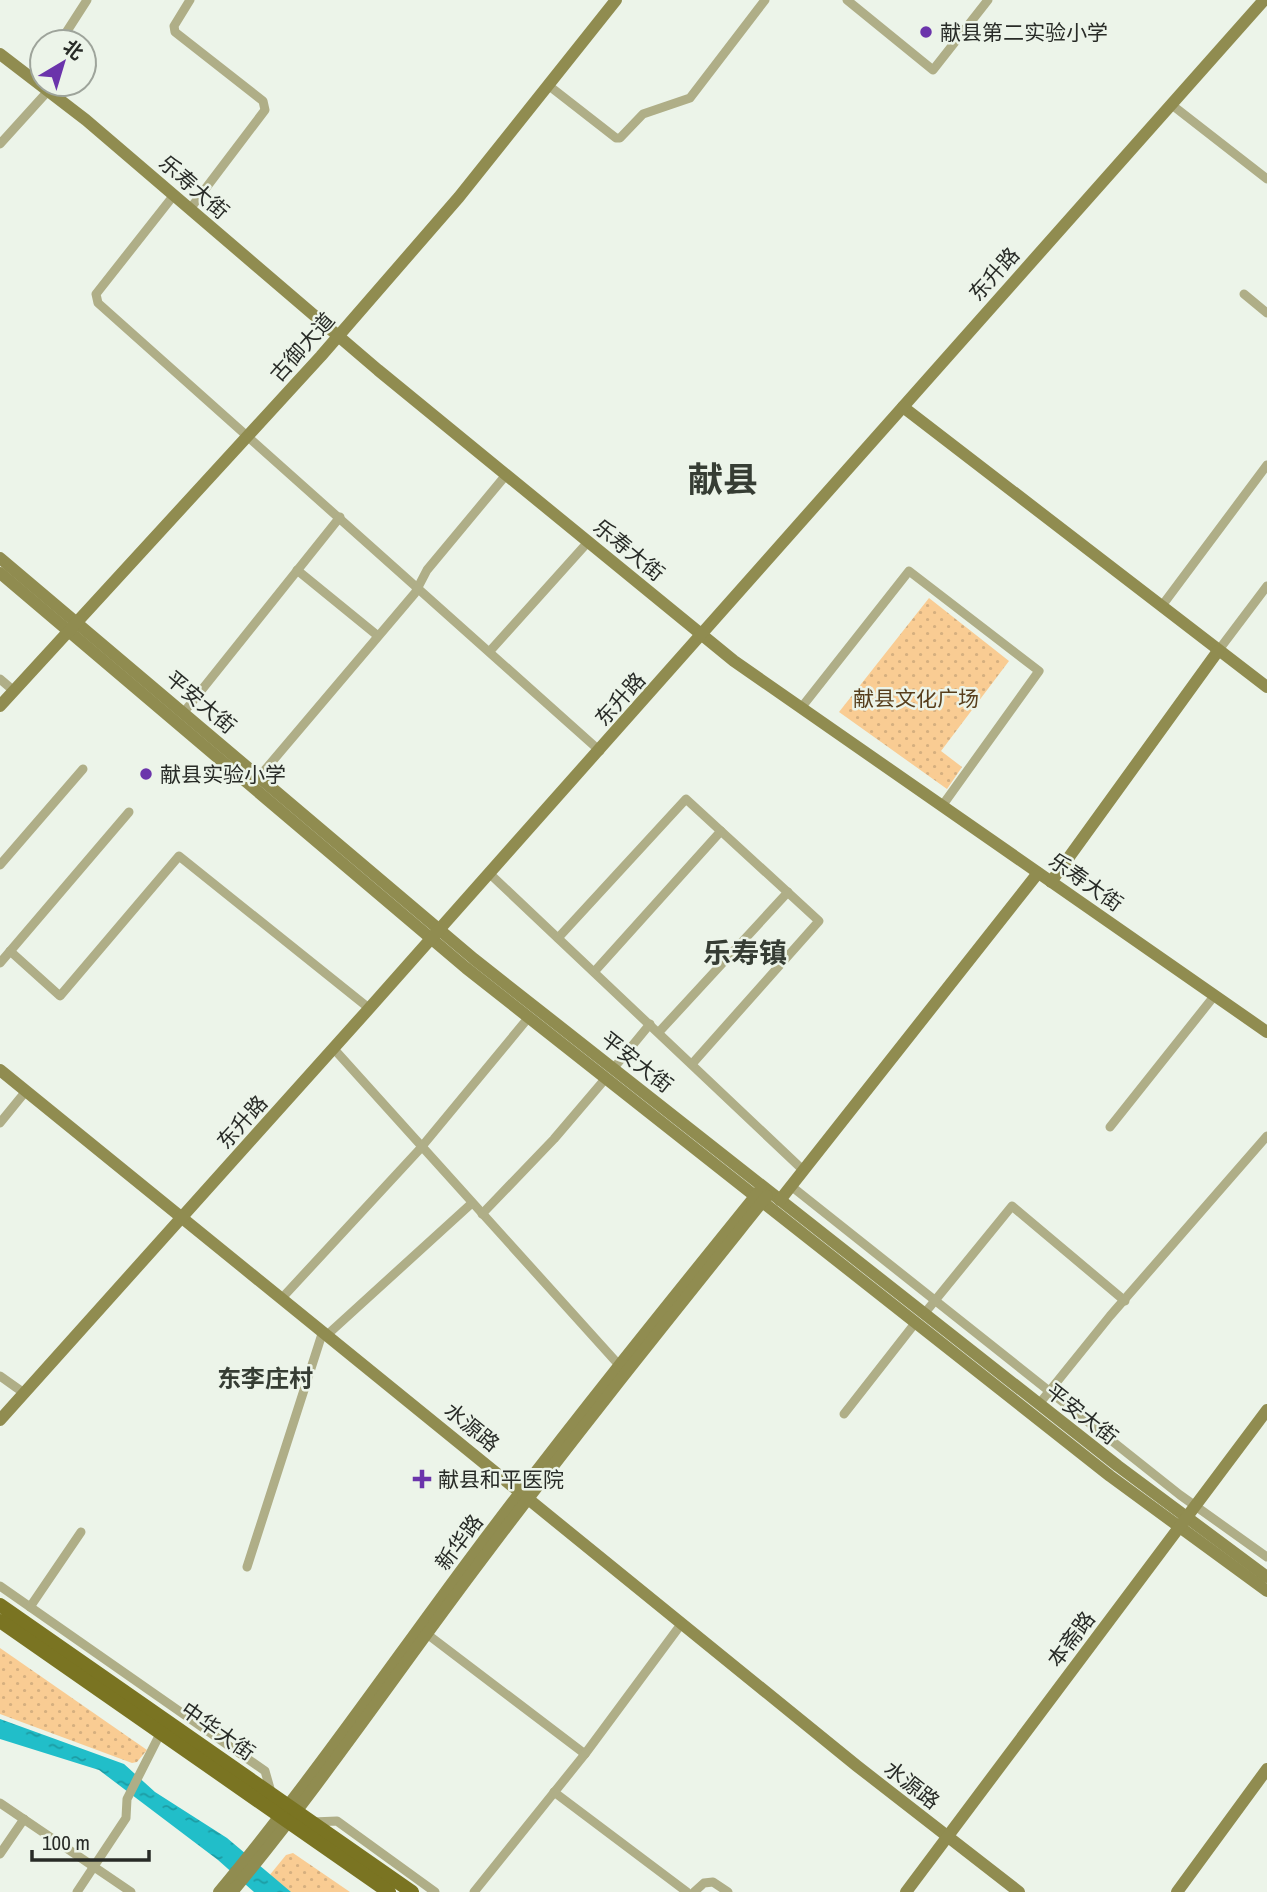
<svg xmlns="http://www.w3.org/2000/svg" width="1267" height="1892" viewBox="0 0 1267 1892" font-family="'Archivo Narrow','Noto Sans SC',sans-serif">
<defs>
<pattern id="grass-dots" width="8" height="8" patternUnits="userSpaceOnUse" patternTransform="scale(1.75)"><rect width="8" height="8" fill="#f9cc93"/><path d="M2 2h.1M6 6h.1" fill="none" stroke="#d5af7f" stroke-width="1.8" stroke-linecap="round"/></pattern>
<pattern id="water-ripples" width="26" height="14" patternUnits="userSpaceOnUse" patternTransform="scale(1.75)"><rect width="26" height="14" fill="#21bec9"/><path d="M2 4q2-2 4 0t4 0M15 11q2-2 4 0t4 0" fill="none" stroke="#1d9ba3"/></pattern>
</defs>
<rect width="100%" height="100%" fill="#ecf4e9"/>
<g fill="url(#grass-dots)">
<polygon points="929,598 1009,661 941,751 962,767 947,789 839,712"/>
<polygon points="0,1648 147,1750 137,1762 132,1763 0,1714"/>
<polygon points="293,1853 350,1892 256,1892 286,1855"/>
</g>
<polygon fill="url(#water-ripples)" points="0,1719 124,1764 155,1792 227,1838 291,1892 254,1892 218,1860 99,1770 0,1739"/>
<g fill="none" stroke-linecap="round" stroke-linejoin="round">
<g stroke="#afae87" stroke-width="9">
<polyline points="847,0 933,70 988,0"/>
<polyline points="60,42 87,0"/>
<polyline points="34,80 42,68"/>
<polyline points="548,85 616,138 620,138 643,114 690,98 765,0"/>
<polyline points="1172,105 1267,179"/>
<polyline points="0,144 48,91"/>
<polyline points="174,195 96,294 98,303 600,751"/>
<polyline points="190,209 265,110 263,101 175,32 174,26 190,0"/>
<polyline points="1244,294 1267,313"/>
<polyline points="297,570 378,636"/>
<polyline points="1161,607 1267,465"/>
<polyline points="490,651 588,542"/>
<polyline points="1218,651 1267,586"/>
<polyline points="0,679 14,691"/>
<polyline points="801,708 909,571 1039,671 942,806"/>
<polyline points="184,712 340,517"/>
<polyline points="259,777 415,593 427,570 506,475"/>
<polyline points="0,865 83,769"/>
<polyline points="490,874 803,1170"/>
<polyline points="558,938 686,799 819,921 692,1064"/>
<polyline points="10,951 60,996 179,856 370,1009"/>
<polyline points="0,963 129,812"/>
<polyline points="594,972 721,831"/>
<polyline points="659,1032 788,892"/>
<polyline points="334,1049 619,1365"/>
<polyline points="613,1069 650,1024"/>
<polyline points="0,1123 26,1091"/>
<polyline points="1110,1127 1215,995"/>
<polyline points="791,1186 1180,1495 1267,1557"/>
<polyline points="482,1214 554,1139 606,1078"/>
<polyline points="282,1298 419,1150 529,1017"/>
<polyline points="924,1314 1012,1206 1125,1301"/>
<polyline points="327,1335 472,1203"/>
<polyline points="0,1376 24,1393"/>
<polyline points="1039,1404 1110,1316 1267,1136"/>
<polyline points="844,1414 916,1322"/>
<polyline points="247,1567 323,1331"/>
<polyline points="0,1586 265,1771 271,1792"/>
<polyline points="30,1607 81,1532"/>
<polyline points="427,1634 585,1754"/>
<polyline points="554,1792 687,1892"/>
<polyline points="0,1803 131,1892"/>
<polyline points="313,1822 337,1821 435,1892"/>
<polyline points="0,1854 24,1819"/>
<polyline points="77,1892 126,1818 127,1799 161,1732"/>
<polyline points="474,1892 585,1754 682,1623"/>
<polyline points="694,1892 704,1883 713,1882 728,1892"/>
</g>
<g stroke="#908c50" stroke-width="12">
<polyline points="0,54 86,120 378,370 734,661 1267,1032"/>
<polyline points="903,407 1267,687"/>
<polyline points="0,558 474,959 1118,1466 1267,1577"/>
<polyline points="0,573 466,968 1110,1476 1267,1591"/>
<polyline points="0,706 321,356 459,197 616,0"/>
<polyline points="1051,882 1218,651"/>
<polyline points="0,1070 857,1766 1019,1892"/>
<polyline points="780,1200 1038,873"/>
<path d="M0 1420C424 949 845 475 1264 0"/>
<path d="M219 1892C310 1783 390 1666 475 1552 567 1429 664 1309 761 1189"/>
<path d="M232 1892C321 1785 399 1669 483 1558 575 1435 671 1316 767 1196"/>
<polyline points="906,1892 1267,1410"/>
<polyline points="1177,1892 1267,1769"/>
</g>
<g stroke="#7a7422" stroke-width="14">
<polyline points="0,1605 412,1892"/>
<polyline points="0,1621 389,1892"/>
</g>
</g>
<g fill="#6b34ab" stroke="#ecf4e9" stroke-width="2.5">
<circle cx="926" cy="32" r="7"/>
<circle cx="146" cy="774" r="7"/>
<path d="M418.5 1468.5h7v7h7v7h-7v7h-7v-7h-7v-7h7z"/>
</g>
<g text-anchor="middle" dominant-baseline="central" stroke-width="5" stroke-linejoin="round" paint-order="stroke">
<g font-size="21" fill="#282b27" stroke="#ecf4e9" text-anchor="start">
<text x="940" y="32">献县第二实验小学</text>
<text x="160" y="774">献县实验小学</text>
<text x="438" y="1479">献县和平医院</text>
</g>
<g font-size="21" fill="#282b27" stroke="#ecf4e9">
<text transform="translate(194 187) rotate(41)">乐寿大街</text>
<text transform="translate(994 274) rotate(-48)">东升路</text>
<text transform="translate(302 347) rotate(-48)">古御大道</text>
<text transform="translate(629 550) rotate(39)">乐寿大街</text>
<text transform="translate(620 699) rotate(-48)">东升路</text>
<text transform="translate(201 702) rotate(40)">平安大街</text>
<text transform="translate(1086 882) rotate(35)">乐寿大街</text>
<text transform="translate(637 1062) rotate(38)">平安大街</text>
<text transform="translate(242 1122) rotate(-48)">东升路</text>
<text transform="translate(1082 1414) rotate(38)">平安大街</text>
<text transform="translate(472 1427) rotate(39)">水源路</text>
<text transform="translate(459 1542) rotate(-53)">新华路</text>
<text transform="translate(1071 1639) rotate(-53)">本斋路</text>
<text transform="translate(218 1731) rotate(35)">中华大街</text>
<text transform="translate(912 1785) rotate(38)">水源路</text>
</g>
<g font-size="21" fill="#573e1c" stroke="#ecf4e9">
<text x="916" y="698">献县文化广场</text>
</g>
<g font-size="24" font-weight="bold" fill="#363d34" stroke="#ecf4e9">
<text x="265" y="1378">东李庄村</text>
</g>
<g font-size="28" font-weight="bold" fill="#363d34" stroke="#ecf4e9">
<text x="745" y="953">乐寿镇</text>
</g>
<g font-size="35" font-weight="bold" fill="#363d34" stroke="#ecf4e9">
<text x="723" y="479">献县</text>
</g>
</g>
<g transform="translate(63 63) rotate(38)"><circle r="33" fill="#ecf4e9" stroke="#9ea49b" stroke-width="2"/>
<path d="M0-5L12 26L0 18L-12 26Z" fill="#6b34ab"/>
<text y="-10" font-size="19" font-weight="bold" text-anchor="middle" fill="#282b27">北</text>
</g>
<path d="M32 1850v10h117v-10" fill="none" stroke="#282b27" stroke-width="3.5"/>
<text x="42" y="1850" font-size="21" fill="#282b27" stroke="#ecf4e9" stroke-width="5" paint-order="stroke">100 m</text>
</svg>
